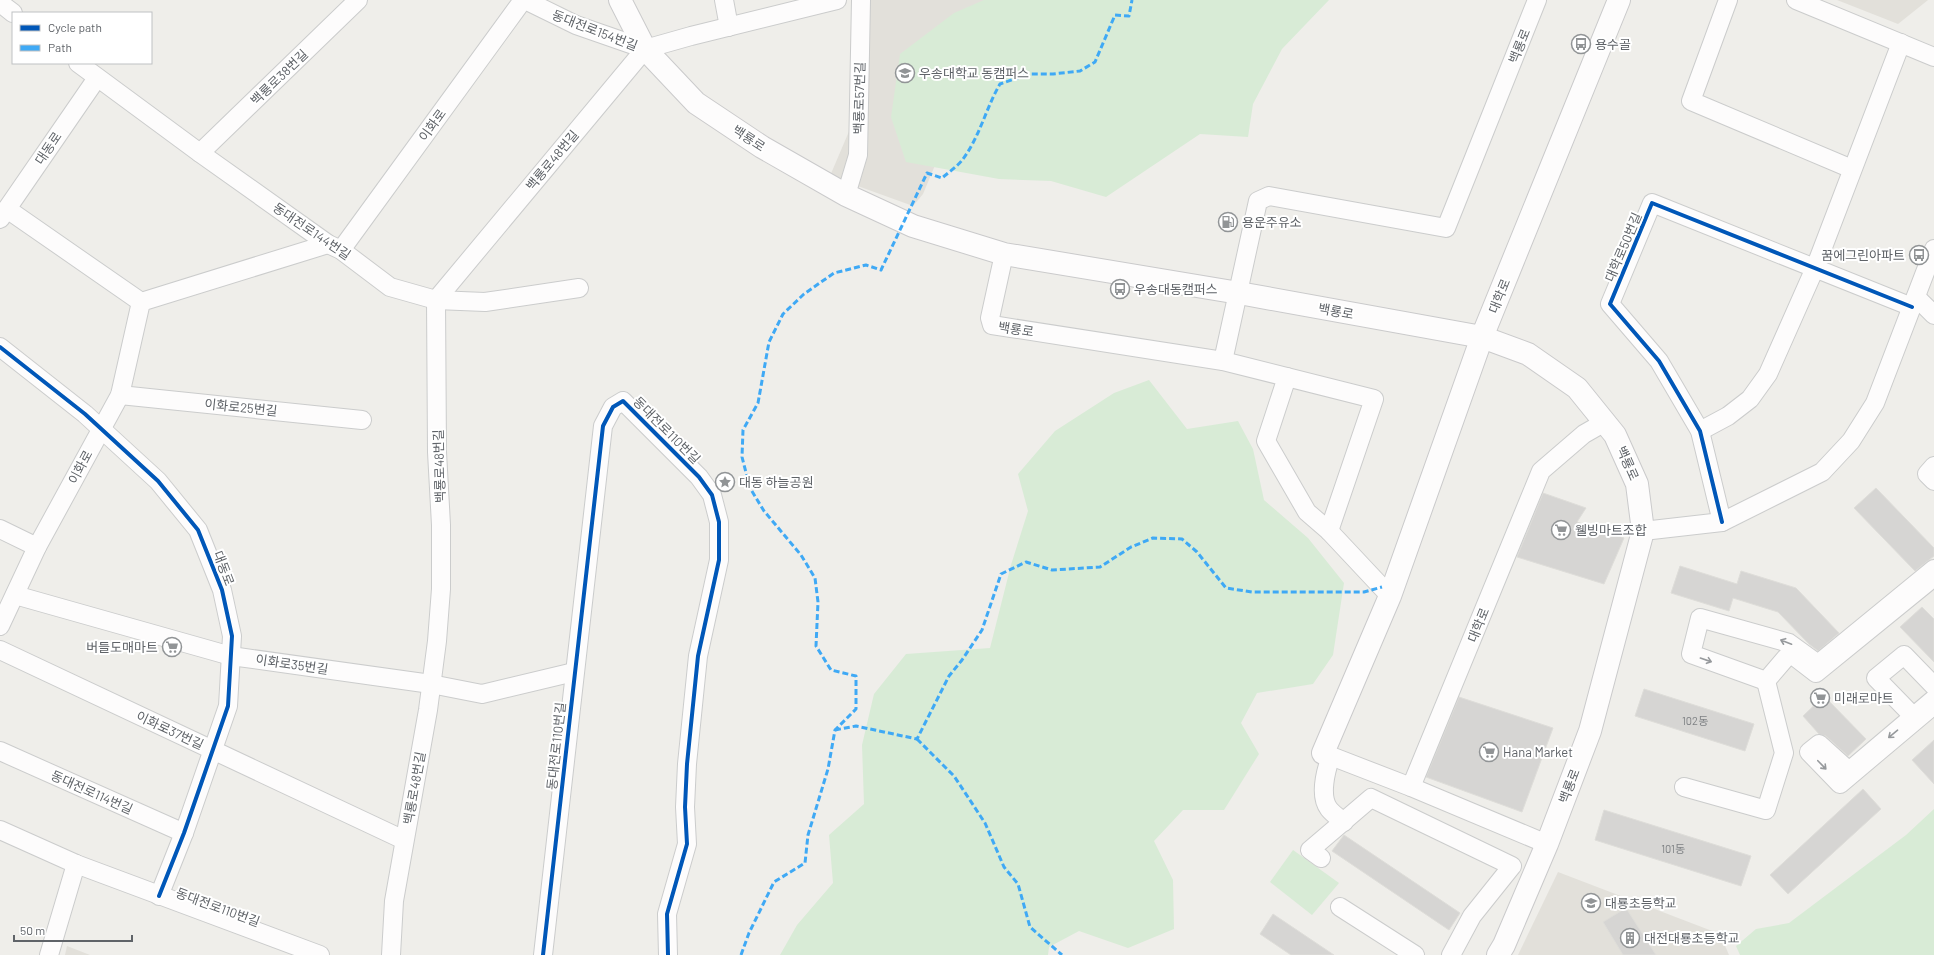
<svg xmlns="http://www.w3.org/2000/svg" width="1934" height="955" viewBox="0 0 1934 955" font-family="Barlow,'Noto Sans KR',sans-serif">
<rect width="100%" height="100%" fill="#efeeea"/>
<g fill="#e2e0da">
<polygon points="854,0 1004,0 923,194 913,206 830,176 850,129"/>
<polygon points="1837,0 1928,0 1898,24"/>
<polygon points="1558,872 1720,934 1729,955 1518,955"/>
<polygon points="67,946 90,955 65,955"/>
</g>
<g fill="#d8ebd6">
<polygon points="984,0 1329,0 1282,49 1253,104 1248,137 1200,134 1106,197 1051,181 999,179 906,162 891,117 900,54 954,13"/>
<polygon points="1149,380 1187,429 1238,421 1253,449 1264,500 1308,538 1344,583 1333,655 1313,684 1257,693 1241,723 1259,754 1224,810 1183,810 1154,841 1173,880 1174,929 1128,948 1079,931 1049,947 1048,955 780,955 797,925 833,883 829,835 864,804 862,745 874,694 906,654 990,648 1011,565 1028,511 1018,474 1055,431 1114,393"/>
<polygon points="1934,809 1934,955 1740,955 1736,946 1756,929 1789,923 1906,835"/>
<polygon points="1293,850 1339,883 1312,915 1270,882"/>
</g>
<g fill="#d6d5d3" stroke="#deddd9">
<polygon points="1876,488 1934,548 1934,556 1915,571 1854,508"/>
<polygon points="1543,493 1586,508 1577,522 1624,538 1604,584 1517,557"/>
<polygon points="1680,566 1737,584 1741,571 1796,588 1839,633 1818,651 1809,644 1778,612 1733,598 1729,611 1671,593"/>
<polygon points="1922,607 1934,619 1934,662 1900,627"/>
<polygon points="1644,689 1754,724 1745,751 1635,716"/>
<polygon points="1824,696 1866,739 1848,756 1826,736 1819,734 1803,716"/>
<polygon points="1459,697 1553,728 1522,812 1426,777"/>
<polygon points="1934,740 1934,784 1912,760"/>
<polygon points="1863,789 1881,809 1788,894 1770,875"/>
<polygon points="1604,810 1751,856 1741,886 1595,840"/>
<polygon points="1344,835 1460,913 1449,930 1332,851"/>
<polygon points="1626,908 1656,955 1623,955 1603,922"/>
<polygon points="1273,914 1334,955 1291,955 1260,934"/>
</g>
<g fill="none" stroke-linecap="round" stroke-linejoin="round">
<defs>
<g id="street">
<polyline points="525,0 576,25 645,49"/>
<polyline points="724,0 729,27"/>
<polyline points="1728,0 1691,101 1852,169"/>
<polyline points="1796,0 1934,57"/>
<polyline points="0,3 13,13"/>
<polyline points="645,49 691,36 837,0"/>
<polyline points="78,63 200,153 328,244 341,250 390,287 436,300 485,302 579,288"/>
<polyline points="200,153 358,0"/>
<polyline points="846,195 858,155 861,0"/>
<polyline points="7,209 141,302"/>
<polyline points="0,219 97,78"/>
<polyline points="341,250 523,0"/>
<polyline points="1004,254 990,318 992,325 1223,361 1374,399 1329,531"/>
<polyline points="1916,297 1934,315"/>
<polyline points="0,347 85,414 158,481 198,530 222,590 232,636 228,706 184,833 159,896"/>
<polyline points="1223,361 1258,201 1269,196 1446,228 1537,0"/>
<polyline points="1287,377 1266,441 1307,512 1329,531 1390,596"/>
<polyline points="120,395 362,420"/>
<polyline points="1700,431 1728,416 1750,399 1768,374 1815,268 1901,43"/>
<polyline points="1934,466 1927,474 1934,481"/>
<polyline points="1722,522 1700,431 1659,361 1610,304 1652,203 1912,307"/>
<polyline points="0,529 37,547"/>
<polyline points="1643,531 1722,522 1822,472 1851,441 1875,403 1934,249"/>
<polyline points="1934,569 1818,664 1789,643 1700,618 1691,654 1766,681 1790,653 1816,673 1934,577"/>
<polyline points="15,595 231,656 431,684 482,694 574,672"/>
<polyline points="0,626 37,547 120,395 141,302 328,244"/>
<polyline points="0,650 404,840"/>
<polyline points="1934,699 1849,771 1819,744 1809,752 1840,784 1934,705"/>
<polyline points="1914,717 1876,678 1904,655 1934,686"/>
<polyline points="0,751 184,833"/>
<polyline points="1323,753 1411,787 1547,844"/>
<path d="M1331 756C1326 770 1319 796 1329 809 1333 814 1339 818 1344 822"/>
<polyline points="1411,787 1541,471 1584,434 1605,422"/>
<polyline points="1684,787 1766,810 1784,753 1766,681"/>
<polyline points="0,830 76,864 320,955"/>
<polyline points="1321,858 1310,850 1371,798 1512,866 1472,916 1451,955"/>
<polyline points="1340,907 1415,955"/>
<polyline points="49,955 76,864"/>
<polyline points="391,955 394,901 428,710 437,641 441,589 441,525 437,452 436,300 645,49"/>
<polyline points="543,955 603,426 613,407 623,401 699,477 712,495 719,522 719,560 698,656 687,764 685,807 687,844 667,914 668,955"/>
</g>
<g id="secondary">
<polyline points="620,0 645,49 696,103 762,147 846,195 913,226 1004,254 1239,293 1482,337 1528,354 1577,388 1615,435 1637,484 1643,531 1590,731 1547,844 1504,945 1498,955"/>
<polyline points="1323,753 1390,596 1482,337 1619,0"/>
</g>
</defs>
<use href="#street" stroke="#cbcccc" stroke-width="20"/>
<use href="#secondary" stroke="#cacacb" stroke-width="24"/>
<use href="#street" stroke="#fdfcfc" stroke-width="18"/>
<use href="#secondary" stroke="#fdfcfc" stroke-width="22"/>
<g stroke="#3fa9f5" stroke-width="3" stroke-dasharray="6 3" stroke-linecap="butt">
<polyline points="835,730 856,726 917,739 949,676 962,660 982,630 1001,574 1026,562 1052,570 1100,567 1131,547 1153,538 1182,539 1197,552 1226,588 1252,592 1364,592 1382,587"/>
<polyline points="917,739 954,776 985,823 1004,867 1018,884 1030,927 1062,955"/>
<path d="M741 955 749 933 774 882 805 863 808 835 828 769 835 730 856 709V676L831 670 816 646 818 602 815 578 801 555 764 511 750 488 742 457 743 430 758 403 769 342 783 314 804 294 834 273 866 265 881 270 927 173 942 178C949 172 958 166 963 159 980 136 986 108 1000 84L1029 74H1053L1080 71 1095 62 1115 15 1129 16 1132 0"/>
</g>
<defs>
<g id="cycleway">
<polyline points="0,347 85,414 158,481 198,530 222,590 232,636 228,706 184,833 159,896"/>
<polyline points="1722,522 1700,431 1659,361 1610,304 1652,203 1912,307"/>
<polyline points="543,955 603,426 613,407 623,401 699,477 712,495 719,522 719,560 698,656 687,764 685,807 687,844 667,914 668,955"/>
</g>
</defs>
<use href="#cycleway" stroke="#fff" stroke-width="6"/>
<use href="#cycleway" stroke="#0057b8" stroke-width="4"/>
</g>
<defs><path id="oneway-shaft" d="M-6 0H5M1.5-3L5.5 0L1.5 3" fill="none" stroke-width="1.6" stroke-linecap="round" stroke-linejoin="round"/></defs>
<g stroke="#96999c">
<use href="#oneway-shaft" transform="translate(1786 642) rotate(-159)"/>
<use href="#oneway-shaft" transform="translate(1706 660) rotate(19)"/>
<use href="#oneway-shaft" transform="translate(1893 734) rotate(140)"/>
<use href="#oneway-shaft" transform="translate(1822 765) rotate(46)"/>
</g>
<defs>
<symbol id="bus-ring" viewBox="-11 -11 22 22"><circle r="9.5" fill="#fff" stroke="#919496" stroke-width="1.5"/><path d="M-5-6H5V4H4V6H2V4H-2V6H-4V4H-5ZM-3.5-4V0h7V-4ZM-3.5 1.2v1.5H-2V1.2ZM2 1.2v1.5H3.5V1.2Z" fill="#919496"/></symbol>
<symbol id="university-ring" viewBox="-11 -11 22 22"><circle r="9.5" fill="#fff" stroke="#919496" stroke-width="1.5"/><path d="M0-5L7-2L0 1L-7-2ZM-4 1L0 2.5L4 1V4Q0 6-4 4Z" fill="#919496"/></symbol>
<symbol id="fuel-ring" viewBox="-11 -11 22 22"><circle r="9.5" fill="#fff" stroke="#919496" stroke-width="1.5"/><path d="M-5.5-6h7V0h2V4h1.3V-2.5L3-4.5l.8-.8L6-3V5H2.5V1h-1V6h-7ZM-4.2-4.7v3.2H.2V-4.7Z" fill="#919496"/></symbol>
<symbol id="sight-ring" viewBox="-11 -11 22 22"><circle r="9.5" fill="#fff" stroke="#919496" stroke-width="1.5"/><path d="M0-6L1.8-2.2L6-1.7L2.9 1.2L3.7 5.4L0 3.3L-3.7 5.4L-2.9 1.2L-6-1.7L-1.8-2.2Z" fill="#919496"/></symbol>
<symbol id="supermarket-ring" viewBox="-11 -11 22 22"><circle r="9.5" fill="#fff" stroke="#919496" stroke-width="1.5"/><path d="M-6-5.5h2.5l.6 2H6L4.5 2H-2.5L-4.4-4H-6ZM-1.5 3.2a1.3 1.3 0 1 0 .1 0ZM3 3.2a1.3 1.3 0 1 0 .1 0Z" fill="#919496"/></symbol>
<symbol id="school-ring" viewBox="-11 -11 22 22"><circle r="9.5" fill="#fff" stroke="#919496" stroke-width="1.5"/><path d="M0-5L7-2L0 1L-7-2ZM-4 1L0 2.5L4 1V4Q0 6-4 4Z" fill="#919496"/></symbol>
<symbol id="building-ring" viewBox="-11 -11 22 22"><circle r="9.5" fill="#fff" stroke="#919496" stroke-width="1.5"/><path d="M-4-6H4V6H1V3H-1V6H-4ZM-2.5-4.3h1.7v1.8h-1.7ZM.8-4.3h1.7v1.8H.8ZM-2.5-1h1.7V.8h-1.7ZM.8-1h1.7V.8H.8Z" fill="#919496"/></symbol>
</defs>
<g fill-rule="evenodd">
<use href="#bus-ring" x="1570" y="33" width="22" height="22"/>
<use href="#university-ring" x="894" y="62" width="22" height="22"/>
<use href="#fuel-ring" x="1217" y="211" width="22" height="22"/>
<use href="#bus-ring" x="1908" y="244" width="22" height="22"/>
<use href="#bus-ring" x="1109" y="278" width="22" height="22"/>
<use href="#sight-ring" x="714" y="471" width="22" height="22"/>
<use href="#supermarket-ring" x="1550" y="519" width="22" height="22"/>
<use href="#supermarket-ring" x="161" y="636" width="22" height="22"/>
<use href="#supermarket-ring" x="1809" y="687" width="22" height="22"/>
<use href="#supermarket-ring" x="1478" y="741" width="22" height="22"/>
<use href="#school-ring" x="1580" y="892" width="22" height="22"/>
<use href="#building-ring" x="1619" y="927" width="22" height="22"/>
</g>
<g text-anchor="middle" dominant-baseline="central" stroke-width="4" stroke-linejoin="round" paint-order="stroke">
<g font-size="11" fill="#7e8184">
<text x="1695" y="720">102동</text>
<text x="1673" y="848">101동</text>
</g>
<g font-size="13" fill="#5f6368" stroke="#fff">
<text transform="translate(595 30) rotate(21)">동대전로154번길</text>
<text transform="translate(1519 46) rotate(-68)">백룡로</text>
<text transform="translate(279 77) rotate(-44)">백룡로38번길</text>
<text transform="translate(859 98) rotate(-89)">백룡로57번길</text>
<text transform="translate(432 125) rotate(-54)">이화로</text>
<text transform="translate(749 138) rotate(33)">백룡로</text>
<text transform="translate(48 148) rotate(-56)">대동로</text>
<text transform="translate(552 160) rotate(-50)">백룡로48번길</text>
<text transform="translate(312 231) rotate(34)">동대전로144번길</text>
<text transform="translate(1623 247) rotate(-67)">대학로50번길</text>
<text transform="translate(1499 296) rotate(-68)">대학로</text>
<text transform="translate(1336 311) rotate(10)">백룡로</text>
<text transform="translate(1016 329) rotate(9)">백룡로</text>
<text transform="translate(241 407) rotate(6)">이화로25번길</text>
<text transform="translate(667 430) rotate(45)">동대전로110번길</text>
<text transform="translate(1628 463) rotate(66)">백룡로</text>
<text transform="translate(439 466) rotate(-92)">백룡로48번길</text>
<text transform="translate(80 467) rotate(-62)">이화로</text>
<text transform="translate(224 568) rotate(69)">대동로</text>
<text transform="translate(1478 625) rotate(-68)">대학로</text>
<text transform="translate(292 664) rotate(8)">이화로35번길</text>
<text transform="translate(170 730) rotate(25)">이화로37번길</text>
<text transform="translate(556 746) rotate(-84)">동대전로110번길</text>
<text transform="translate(1569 786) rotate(-69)">백룡로</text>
<text transform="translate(414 788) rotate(-80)">백룡로48번길</text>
<text transform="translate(92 792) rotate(24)">동대전로114번길</text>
<text transform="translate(218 907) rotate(20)">동대전로110번길</text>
</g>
<g font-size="13" fill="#5f6368" stroke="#fff" text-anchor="start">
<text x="1595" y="44">용수골</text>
<text x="919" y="73">우송대학교 동캠퍼스</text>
<text x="1242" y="222">용운주유소</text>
<text x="1905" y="255" text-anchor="end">꿈에그린아파트</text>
<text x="1134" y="289">우송대동캠퍼스</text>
<text x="739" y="482">대동 하늘공원</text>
<text x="1575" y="530">웰빙마트조합</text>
<text x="158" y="647" text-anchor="end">버들도매마트</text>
<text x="1834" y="698">미래로마트</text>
<text x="1503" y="752">Hana Market</text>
<text x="1605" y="903">대룡초등학교</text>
<text x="1644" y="938">대전대룡초등학교</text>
</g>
</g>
<rect x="12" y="12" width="140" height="52" fill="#ffffff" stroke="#bfc1c3"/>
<rect x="20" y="25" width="20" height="6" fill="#0057b8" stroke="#bfc1c3"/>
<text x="48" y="32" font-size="12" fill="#5f6368">Cycle path</text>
<rect x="20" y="45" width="20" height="6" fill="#3fa9f5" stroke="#bfc1c3"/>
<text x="48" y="52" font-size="12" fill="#5f6368">Path</text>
<path d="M14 935v6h118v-6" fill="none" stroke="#5f6368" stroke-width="2"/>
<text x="20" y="935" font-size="12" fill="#5f6368" stroke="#ffffff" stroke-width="3" paint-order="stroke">50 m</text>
</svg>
